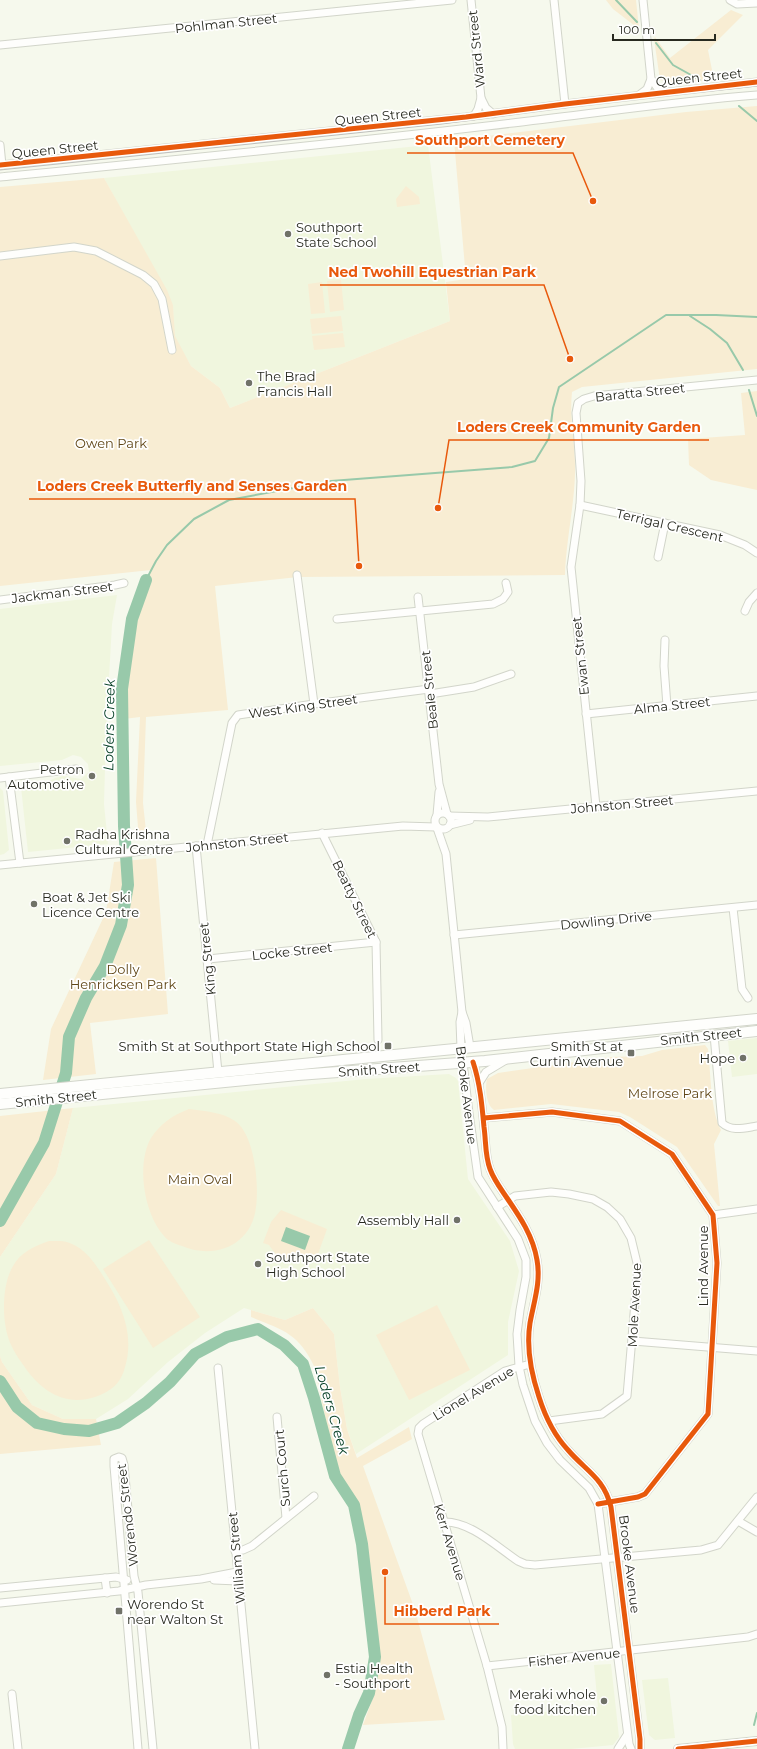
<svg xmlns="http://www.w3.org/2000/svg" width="757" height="1749" viewBox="0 0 757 1749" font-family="Montserrat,sans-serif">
<rect width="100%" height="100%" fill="#f6f9ed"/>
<g fill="#f0f6de">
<polygon points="428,145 450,321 230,408 220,388 191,366 174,336 173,305 104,178"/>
<polygon points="117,595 112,624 106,732 104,804 108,844 28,852 21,787 23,784 49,781 55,778 63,776 81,779 89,772 88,764 81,757 73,755 62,760 0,766 0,609"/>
<polygon points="0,788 3,791 9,850 4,854 0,855"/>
<polygon points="757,1038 757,1074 732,1077 728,1041"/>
<polygon points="449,1074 456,1078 458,1081 468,1179 510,1241 519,1271 508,1322 508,1355 356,1454 347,1429 340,1387 334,1334 313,1308 285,1320 244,1308 205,1333 168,1362 128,1399 96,1419 63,1419 32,1405 2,1362 0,1356 0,1257 56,1174 73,1108 366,1079"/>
<polygon points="611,1664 619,1737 613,1745 571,1749 515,1749 513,1744 511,1715 598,1707 594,1665"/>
<polygon points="668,1678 675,1738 655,1740 649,1735 642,1680"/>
</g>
<g fill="#f8edd3">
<polygon points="606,0 636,0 639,29 613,9"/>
<polygon points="731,10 743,15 708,50 714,80 676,83 660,80 654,39 655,37 670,58"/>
<path d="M757 106V369L582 387 572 392C569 420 576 446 575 474 574 508 566 541 565 575L298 577 215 586 228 710 146 717 143 803 147 840H139L136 802 140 717 124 719C122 669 128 615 151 570L0 586V187L104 178 167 290 173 305 175 336 191 366 220 388 230 408 450 321 446 282 466 279 454 140 686 112Z"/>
<polygon points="406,186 419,197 420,204 397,207 396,199"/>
<polygon points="341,280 344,310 330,312 327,281"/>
<polygon points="322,282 325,313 311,314 308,284"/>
<polygon points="341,316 343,331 312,334 310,319"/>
<polygon points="343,333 345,347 314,350 312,336"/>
<polygon points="757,391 757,490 711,480 689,465 688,439 745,435 741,393"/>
<polygon points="156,858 168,1014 90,1023 96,1074 43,1080 51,1029 106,912 114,862"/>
<path d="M705 1045 708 1049C711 1073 710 1109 721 1130L714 1144 720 1206H718L677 1147 630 1117 619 1112 551 1104 494 1110C486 1105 485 1088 487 1079L498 1073 611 1057 642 1056 662 1050Z"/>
<polygon points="73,1108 56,1174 0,1257 0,1116"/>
<path d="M189 1109C204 1111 222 1112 235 1121 255 1135 259 1185 256 1207 252 1245 215 1260 182 1246 175 1244 168 1241 164 1236 144 1214 136 1164 151 1138 160 1124 173 1115 189 1109Z"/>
<polygon points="281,1210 327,1229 318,1254 290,1258 278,1257 269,1245 263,1243 271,1222"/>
<polygon points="149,1240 200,1317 153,1348 103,1269"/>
<path d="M49 1241C57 1241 65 1240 72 1244 86 1250 95 1263 103 1276 121 1303 135 1334 125 1367 121 1383 112 1391 95 1397 65 1407 41 1391 24 1366 18 1358 11 1347 8 1337 2 1318 2 1284 13 1266 20 1253 34 1246 49 1241Z"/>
<polygon points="437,1305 470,1370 409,1400 376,1335"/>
<path d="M313 1308 334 1334 340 1387 347 1429 357 1458 409 1427 412 1439 363 1466 415 1610 445 1720 363 1725 374 1695 378 1660 366 1545 357 1506 337 1471 314 1366C298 1333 283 1330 251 1317V1310L285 1320Z"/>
<polygon points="0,1356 2,1362 32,1405 63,1419 96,1419 101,1445 0,1454"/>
</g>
<polygon fill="#98c9aa" points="286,1227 310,1236 305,1250 281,1241"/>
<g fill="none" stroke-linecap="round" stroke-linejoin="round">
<g stroke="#98c9aa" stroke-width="2">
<polyline points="616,0 637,22"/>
<polyline points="656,43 673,65 700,80"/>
<polyline points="739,106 757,121"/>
<polyline points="690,316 710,329 727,343 743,370"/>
<polyline points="749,390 757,416"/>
<polyline points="146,580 156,561 167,545 194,519 229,500 331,481 512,467 535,461 549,438 553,408 559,387 666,315 716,315 757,317"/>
<polyline points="0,1212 5,1213"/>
<polyline points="754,1725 757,1713"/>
</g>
<g stroke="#98c9aa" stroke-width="12">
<polyline points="0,1221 44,1143 66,1073 69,1037 86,998 105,966 121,925 128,885 124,826 122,689 132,619 146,580"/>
<polyline points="0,1381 17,1407 37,1423 64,1429 89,1431 117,1423 146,1403 170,1382 195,1354 227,1337 258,1329 284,1345 303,1364 314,1398 335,1476 354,1505 362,1544 375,1657 369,1693 359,1715 348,1749"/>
</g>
<defs>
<g id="minor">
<polyline points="471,0 481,98 478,109 474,116"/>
<polyline points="554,0 565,104"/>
<polyline points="730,0 737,4 757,3"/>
<polyline points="0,45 452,0"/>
<polyline points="651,79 659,90 665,92"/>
<polyline points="639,95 647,89 651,79 643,0"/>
<polyline points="481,98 486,108 493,114"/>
<polyline points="0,145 2,165"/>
<polyline points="0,165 466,117 565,104 757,82"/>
<path d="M0 177C162 161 325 145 487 126 577 116 667 102 757 95"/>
<polyline points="0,256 74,247 96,251 143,275 154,284 162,299 172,350"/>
<polyline points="580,505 720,535 745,545 757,553"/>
<polyline points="658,557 665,523"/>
<polyline points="297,575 314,704"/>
<polyline points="418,597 439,784 447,814"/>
<polyline points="0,600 115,585 124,583"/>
<polyline points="745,611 749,602 757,593"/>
<polyline points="337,619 493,604 503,599 508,592 506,583"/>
<polyline points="665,640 664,666 667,706"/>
<polyline points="430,694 474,687 511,674"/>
<polyline points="586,714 757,696"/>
<polyline points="9,777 20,863"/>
<polyline points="0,778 76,769"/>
<polyline points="596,806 571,567 580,505 581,481 576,413 578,403 584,399 594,396 757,380"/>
<circle cx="443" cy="821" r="8"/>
<polyline points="437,815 439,792"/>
<polyline points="449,816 488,817 757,791"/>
<polyline points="450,825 470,820"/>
<polyline points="437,828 446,854 462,1012 460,1022 461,1048"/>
<polyline points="322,833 376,942 378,1040"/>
<polyline points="207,845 232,723 238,715 314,704 429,689"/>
<polyline points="196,846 218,1072"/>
<polyline points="0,865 403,826 436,827"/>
<polyline points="733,908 742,989 748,998"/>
<polyline points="454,935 757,905"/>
<polyline points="208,959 376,942"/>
<polyline points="462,1012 466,1023 470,1047"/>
<path d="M714 1035 722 1123C732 1132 744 1128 757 1126"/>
<path d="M473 1062C480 1083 482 1105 484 1127 486 1141 485 1156 490 1169 494 1180 501 1189 507 1198 520 1217 533 1236 537 1260 541 1282 534 1301 530 1323 526 1348 531 1373 539 1397 545 1416 554 1435 568 1450 586 1471 604 1478 611 1507L640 1739V1749"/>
<polyline points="463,1063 469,1113 478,1177 518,1239 526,1260 526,1277 520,1310 517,1334 519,1366 523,1385 535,1421 547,1443 560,1460 589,1488 598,1504 629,1744 631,1749"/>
<polyline points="479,1083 486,1072 506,1060"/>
<polyline points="484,1118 552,1112 620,1121 672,1154 713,1215 717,1263 708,1414 645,1494 638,1497 598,1504"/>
<polyline points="497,1207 515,1196 551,1192 569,1194 593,1199 607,1207 620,1219 631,1238 638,1267 627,1396 602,1414 549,1421"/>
<polyline points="713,1215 757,1209"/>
<polyline points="633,1341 757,1351"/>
<polyline points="218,1368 255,1749"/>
<polyline points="277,1417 286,1518"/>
<polyline points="738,1521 757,1532"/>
<path d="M444 1522C470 1521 497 1547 518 1561L525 1564 535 1565 701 1550 718 1545 757 1497"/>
<polyline points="235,1551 243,1550 252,1546 314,1496"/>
<polyline points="105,1578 107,1593"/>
<polyline points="214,1580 238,1581"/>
<polyline points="0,1588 116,1577 127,1580"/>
<polyline points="0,1603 119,1591 146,1585 201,1579 237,1572"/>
<polyline points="487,1666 748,1637 757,1634"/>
<polyline points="12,1694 18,1749"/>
<polyline points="138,1749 114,1466 114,1459 119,1457 122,1458 124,1465 134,1576 138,1592 153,1749"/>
<polyline points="503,1749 502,1727 487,1666 418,1434 419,1428 423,1424 505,1371 530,1364"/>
<polyline points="618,1749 627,1735"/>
</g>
<polyline id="major" points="678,1749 757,1741"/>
<g id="highway">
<polyline points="0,1094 757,1019"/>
<polyline points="0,1104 298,1075 485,1061 757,1031"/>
</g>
</defs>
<use href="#minor" stroke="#d2d5ca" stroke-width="9"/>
<use href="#major" stroke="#d2d5ca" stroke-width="10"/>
<use href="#highway" stroke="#d2d5ca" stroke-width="12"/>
<use href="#minor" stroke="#fefefc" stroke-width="7"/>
<use href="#major" stroke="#fefefc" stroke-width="8"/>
<use href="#highway" stroke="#fefefc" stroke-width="10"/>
<polyline stroke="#bfbfbd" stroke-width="1" points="0,170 442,124 591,104 757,86"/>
<defs>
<g id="cycleway">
<polyline points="0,165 466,117 565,104 757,82"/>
<path d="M473 1062C480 1083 482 1105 484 1127 486 1141 485 1156 490 1169 494 1180 501 1189 507 1198 520 1217 533 1236 537 1260 541 1282 534 1301 530 1323 526 1348 531 1373 539 1397 545 1416 554 1435 568 1450 586 1471 604 1478 611 1507L640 1739V1749"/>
<polyline points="484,1118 552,1112 620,1121 672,1154 713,1215 717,1263 708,1414 645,1494 638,1497 598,1504"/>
<polyline points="678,1749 757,1741"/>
</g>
</defs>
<use href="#cycleway" stroke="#fff" stroke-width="8"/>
<use href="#cycleway" stroke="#e8590c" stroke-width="5"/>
</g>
<g fill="#707268" stroke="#fff" stroke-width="1.5">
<circle cx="288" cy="234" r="4"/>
<circle cx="249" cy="383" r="4"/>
<circle cx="92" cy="776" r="4"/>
<circle cx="67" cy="841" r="4"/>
<circle cx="34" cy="904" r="4"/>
<rect x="384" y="1042" width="8" height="8" rx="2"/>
<rect x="627" y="1049" width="8" height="8" rx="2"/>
<circle cx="743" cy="1058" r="4"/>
<circle cx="457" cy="1220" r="4"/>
<circle cx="258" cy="1264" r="4"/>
<rect x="115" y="1607" width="8" height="8" rx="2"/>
<circle cx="327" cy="1675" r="4"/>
<circle cx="604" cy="1701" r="4"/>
</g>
<g text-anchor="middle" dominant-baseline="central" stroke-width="3.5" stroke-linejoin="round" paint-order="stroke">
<g font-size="13" fill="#282a20" stroke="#fff">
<text transform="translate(226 23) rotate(-6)">Pohlman Street</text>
<text transform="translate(476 49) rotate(-96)">Ward Street</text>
<text transform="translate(699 77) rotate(-6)">Queen Street</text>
<text transform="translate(378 116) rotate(-6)">Queen Street</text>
<text transform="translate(55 149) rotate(-6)">Queen Street</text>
<text transform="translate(640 392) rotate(-6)">Baratta Street</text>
<text transform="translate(670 525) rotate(13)">Terrigal Crescent</text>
<text transform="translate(62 592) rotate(-7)">Jackman Street</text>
<text transform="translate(580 656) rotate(-96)">Ewan Street</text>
<text transform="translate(429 690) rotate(-96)">Beale Street</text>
<text transform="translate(672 705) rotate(-6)">Alma Street</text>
<text transform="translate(303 706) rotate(-8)">West King Street</text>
<text transform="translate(622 804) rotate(-5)">Johnston Street</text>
<text transform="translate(237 842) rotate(-6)">Johnston Street</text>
<text transform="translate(355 899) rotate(64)">Beatty Street</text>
<text transform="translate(606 920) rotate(-6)">Dowling Drive</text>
<text transform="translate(292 951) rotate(-6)">Locke Street</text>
<text transform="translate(207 959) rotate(-96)">King Street</text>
<text transform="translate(701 1036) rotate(-6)">Smith Street</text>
<text transform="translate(379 1069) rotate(-4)">Smith Street</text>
<text transform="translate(467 1095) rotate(83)">Brooke Avenue</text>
<text transform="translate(56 1098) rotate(-6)">Smith Street</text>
<text transform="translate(703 1266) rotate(-90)">Lind Avenue</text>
<text transform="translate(634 1305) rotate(-87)">Mole Avenue</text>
<text transform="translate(473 1393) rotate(-31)">Lionel Avenue</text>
<text transform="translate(282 1468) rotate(-95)">Surch Court</text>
<text transform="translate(127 1515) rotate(-97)">Worendo Street</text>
<text transform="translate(450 1542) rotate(73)">Kerr Avenue</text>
<text transform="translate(236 1558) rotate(-95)">William Street</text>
<text transform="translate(630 1564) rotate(83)">Brooke Avenue</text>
<text transform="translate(574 1657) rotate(-6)">Fisher Avenue</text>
</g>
<g font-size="13" fill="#282a20" stroke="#fff" text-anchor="start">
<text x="296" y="227">Southport<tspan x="296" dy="15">State School</tspan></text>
<text x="257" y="376">The Brad<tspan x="257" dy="15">Francis Hall</tspan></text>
<text x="84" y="769" text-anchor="end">Petron<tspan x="84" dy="15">Automotive</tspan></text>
<text x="75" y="834">Radha Krishna<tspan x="75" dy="15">Cultural Centre</tspan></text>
<text x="42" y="897">Boat &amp; Jet Ski<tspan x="42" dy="15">Licence Centre</tspan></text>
<text x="380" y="1046" text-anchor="end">Smith St at Southport State High School</text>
<text x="623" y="1046" text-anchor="end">Smith St at<tspan x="623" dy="15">Curtin Avenue</tspan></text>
<text x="735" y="1058" text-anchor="end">Hope</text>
<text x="449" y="1220" text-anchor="end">Assembly Hall</text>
<text x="266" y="1257">Southport State<tspan x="266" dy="15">High School</tspan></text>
<text x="127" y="1604">Worendo St<tspan x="127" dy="15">near Walton St</tspan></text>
<text x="335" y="1668">Estia Health<tspan x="335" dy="15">- Southport</tspan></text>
<text x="596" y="1694" text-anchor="end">Meraki whole<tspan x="596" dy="15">food kitchen</tspan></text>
</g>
<g font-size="13" fill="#604616" stroke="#fff">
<text x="111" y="443">Owen Park</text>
<text x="123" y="969">Dolly<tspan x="123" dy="15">Henricksen Park</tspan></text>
<text x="670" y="1093">Melrose Park</text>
<text x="200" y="1179">Main Oval</text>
</g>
<g font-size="14" font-style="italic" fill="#094228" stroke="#fff">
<text transform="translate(109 725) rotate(-89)">Loders Creek</text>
<text transform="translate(332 1410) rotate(74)">Loders Creek</text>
</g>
</g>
<path fill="none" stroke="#e8590c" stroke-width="1.5" d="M593 201L573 153H407M570 359L544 285H320M438 508L449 440H709M359 566L355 499H29M385 1572L385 1624H499"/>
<g fill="#e8590c" stroke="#fff" stroke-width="1.5">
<circle cx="593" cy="201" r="4"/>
<circle cx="570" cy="359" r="4"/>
<circle cx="438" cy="508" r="4"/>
<circle cx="359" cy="566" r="4"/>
<circle cx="385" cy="1572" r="4"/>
</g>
<g font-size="14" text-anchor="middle" font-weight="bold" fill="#e8590c" stroke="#fff" stroke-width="3.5" stroke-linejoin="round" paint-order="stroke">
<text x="490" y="145">Southport Cemetery</text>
<text x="432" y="277">Ned Twohill Equestrian Park</text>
<text x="579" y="432">Loders Creek Community Garden</text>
<text x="192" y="491">Loders Creek Butterfly and Senses Garden</text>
<text x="442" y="1616">Hibberd Park</text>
</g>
<path d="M613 34v6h102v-6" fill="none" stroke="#282a20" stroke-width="2"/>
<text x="619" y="34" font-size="12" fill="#282a20" stroke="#ffffff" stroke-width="3" paint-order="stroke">100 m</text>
</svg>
